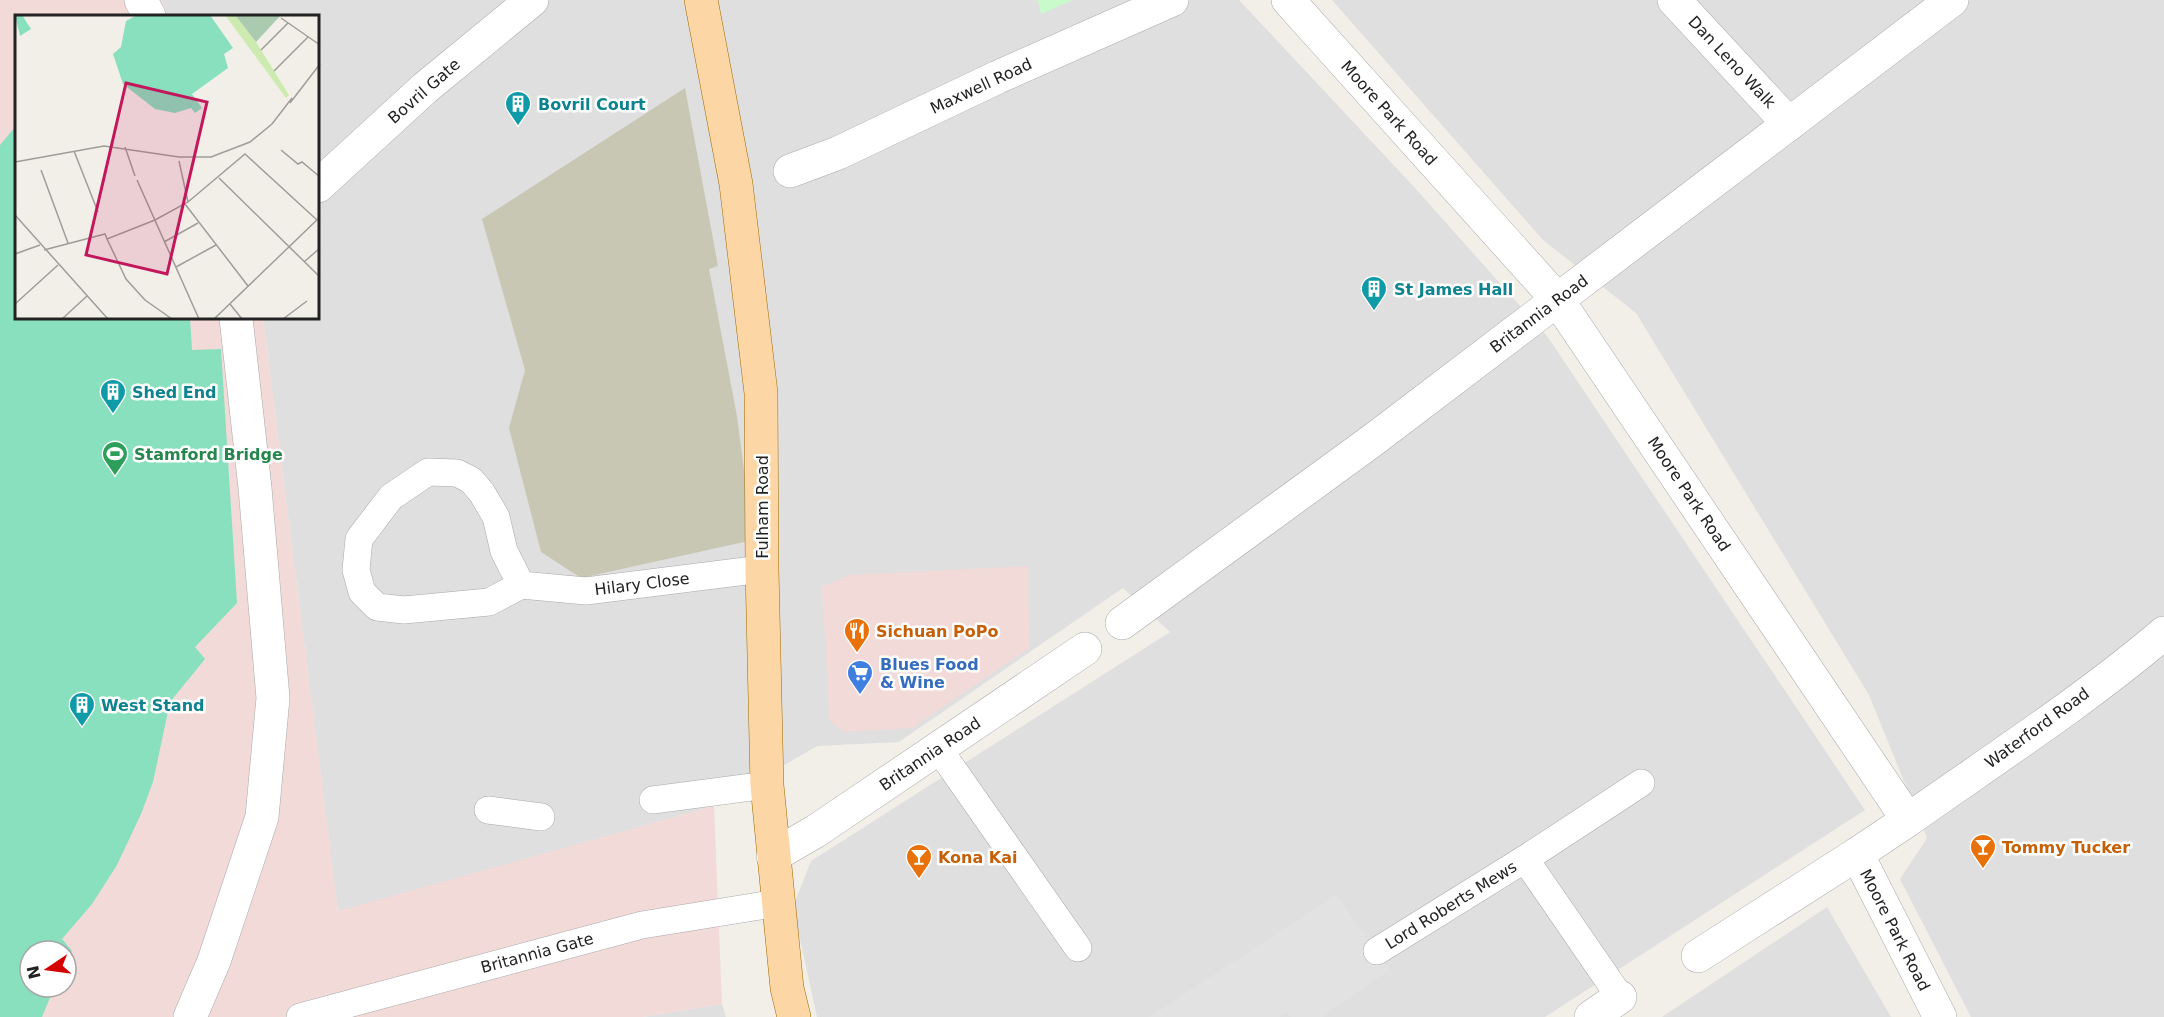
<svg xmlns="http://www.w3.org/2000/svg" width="2164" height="1017" viewBox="0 0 2164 1017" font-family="'DejaVu Sans',sans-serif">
<rect width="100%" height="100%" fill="#f2efe9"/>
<g fill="#e0dfdf">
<polygon points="161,0 1239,0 1415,188 1547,336 1865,810 1545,1017 817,1017 793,907 811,861 1170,632 1123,588 899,742 817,746 714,806 338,912 263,318 318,318 318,16 168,16"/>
<polygon points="1332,0 2164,0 2164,1017 1971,1017 1900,879 1927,838 1869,695 1636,313 1543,240"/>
<polygon points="1827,907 1891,1017 1662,1017"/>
<polygon points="722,1004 726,1017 642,1017"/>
</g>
<g fill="#f2dad9" fill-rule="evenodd">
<path d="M0 0H161L168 16H16V318H263L338 911 714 806 722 1004 642 1017H0ZM30 951H66V987H30Z"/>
<polygon points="1028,566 1029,648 912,728 844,732 830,721 822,587 849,575"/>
</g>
<polygon fill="#c7c7b4" points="685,88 718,266 709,269 737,416 753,540 581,578 541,552 509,428 525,370 482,219"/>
<polygon fill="#c8facc" points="1038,0 1073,0 1041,14"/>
<polygon fill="#88e0be" points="16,126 16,318 190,318 192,350 221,349 237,603 195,647 205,659 170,702 153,782 141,814 117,865 92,904 62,939 72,951 66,958 66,951 30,951 30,987 54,988 42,1017 0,1017 0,145"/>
<polygon fill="#e2e2e2" points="1336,894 1390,971 1322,1017 1291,1017 1287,1012 1279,1017 1150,1017"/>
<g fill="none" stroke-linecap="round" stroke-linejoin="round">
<defs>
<g id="lane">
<polyline points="521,585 489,602 404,610 377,607 362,592 356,570 359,539 391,497 428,472 457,473 471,480 482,493 496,517 504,551 521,585 586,591 762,569"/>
<polyline points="938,748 1078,948"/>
<polyline points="653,800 767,785"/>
<polyline points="488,810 541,817"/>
<polyline points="1525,859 1620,997"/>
<polyline points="1377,951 1525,859 1641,783"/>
<polyline points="300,1017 642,925 778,903"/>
</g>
<g id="street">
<polyline points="141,0 149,16"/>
<polyline points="1288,0 1557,299 1908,820 1857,854 1940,1017"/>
<polyline points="1674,0 1789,124"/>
<polyline points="790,171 838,153 998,77 1172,0"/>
<polyline points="318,186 425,88 532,0"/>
<polyline points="1122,623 1373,440 1952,0"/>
<path d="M1908 820C1994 759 2084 701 2164 633"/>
<polyline points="773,856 816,831 1085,649"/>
<polyline points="1698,956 1857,854"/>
<polyline points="190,1017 214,961 262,817 273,698 255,488 236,318"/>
<polyline points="1591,1017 1620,997"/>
</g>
<polyline id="primary" points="701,0 736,184 761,393 762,569 767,785 787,988 794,1017"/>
</defs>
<use href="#lane" stroke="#a9a9a9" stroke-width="28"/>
<use href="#street" stroke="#a9a9a9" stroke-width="34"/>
<use href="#primary" stroke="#a06b00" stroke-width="34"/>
<use href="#lane" stroke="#fff" stroke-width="27"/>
<use href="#street" stroke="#fff" stroke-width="33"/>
<use href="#primary" stroke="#fcd6a4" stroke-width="33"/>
</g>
<defs>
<symbol id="building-pin" viewBox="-11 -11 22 30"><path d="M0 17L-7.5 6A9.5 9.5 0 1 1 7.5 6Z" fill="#0f9aa8" stroke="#fff"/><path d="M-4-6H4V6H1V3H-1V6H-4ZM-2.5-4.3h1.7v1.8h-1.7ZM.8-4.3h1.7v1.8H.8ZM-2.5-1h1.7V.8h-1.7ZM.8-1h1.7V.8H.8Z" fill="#fff"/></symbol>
<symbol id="stadium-pin" viewBox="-11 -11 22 30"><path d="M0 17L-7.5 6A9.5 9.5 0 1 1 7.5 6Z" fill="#2e9e5b" stroke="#fff"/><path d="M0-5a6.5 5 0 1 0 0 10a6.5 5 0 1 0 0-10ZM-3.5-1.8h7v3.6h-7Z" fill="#fff"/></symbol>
<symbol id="restaurant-pin" viewBox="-11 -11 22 30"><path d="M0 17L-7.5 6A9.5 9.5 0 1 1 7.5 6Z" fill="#e8710a" stroke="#fff"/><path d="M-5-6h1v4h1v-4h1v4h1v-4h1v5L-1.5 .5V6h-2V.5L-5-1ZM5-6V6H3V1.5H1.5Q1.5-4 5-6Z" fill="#fff"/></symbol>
<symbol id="supermarket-pin" viewBox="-11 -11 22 30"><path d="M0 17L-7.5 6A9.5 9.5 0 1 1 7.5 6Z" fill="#3f7fe0" stroke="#fff"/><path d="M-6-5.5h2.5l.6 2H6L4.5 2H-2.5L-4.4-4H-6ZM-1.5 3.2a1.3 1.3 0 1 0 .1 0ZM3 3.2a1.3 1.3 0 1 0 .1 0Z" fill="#fff"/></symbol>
<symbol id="bar-pin" viewBox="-11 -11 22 30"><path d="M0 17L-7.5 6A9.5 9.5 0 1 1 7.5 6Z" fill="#e8710a" stroke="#fff"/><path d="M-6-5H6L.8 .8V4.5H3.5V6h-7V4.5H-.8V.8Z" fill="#fff"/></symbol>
</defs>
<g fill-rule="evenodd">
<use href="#building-pin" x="503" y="89" width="30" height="40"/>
<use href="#building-pin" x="1359" y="274" width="30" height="40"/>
<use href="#building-pin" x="98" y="377" width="30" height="40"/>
<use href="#stadium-pin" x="100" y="439" width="30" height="40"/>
<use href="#restaurant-pin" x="842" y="616" width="30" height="40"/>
<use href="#supermarket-pin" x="845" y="658" width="30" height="40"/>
<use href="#building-pin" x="67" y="690" width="30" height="40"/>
<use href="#bar-pin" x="1968" y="832" width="30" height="40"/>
<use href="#bar-pin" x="904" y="842" width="30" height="40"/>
</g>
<g text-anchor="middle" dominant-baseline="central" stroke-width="5" stroke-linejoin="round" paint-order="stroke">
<g font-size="16" fill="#222" stroke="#fff">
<text transform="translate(1732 62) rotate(47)">Dan Leno Walk</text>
<text transform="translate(981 86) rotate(-25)">Maxwell Road</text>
<text transform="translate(424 91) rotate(-41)">Bovril Gate</text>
<text transform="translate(1389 113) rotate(48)">Moore Park Road</text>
<text transform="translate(1539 314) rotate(-37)">Britannia Road</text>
<text transform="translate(1689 494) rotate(56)">Moore Park Road</text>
<text transform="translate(762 507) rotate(-90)">Fulham Road</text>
<text transform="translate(642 584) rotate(-7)">Hilary Close</text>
<text transform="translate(2037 728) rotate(-36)">Waterford Road</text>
<text transform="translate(930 754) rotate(-34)">Britannia Road</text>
<text transform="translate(1451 905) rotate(-32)">Lord Roberts Mews</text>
<text transform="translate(1895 930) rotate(63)">Moore Park Road</text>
<text transform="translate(537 953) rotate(-15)">Britannia Gate</text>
</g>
<g font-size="16" font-weight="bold" fill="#0d838f" stroke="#fff" text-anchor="start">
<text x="538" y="104">Bovril Court</text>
<text x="1394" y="289">St James Hall</text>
<text x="132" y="392">Shed End</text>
<text x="101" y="705">West Stand</text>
</g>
<g font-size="16" font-weight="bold" fill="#27864d" stroke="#fff" text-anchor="start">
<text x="134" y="454">Stamford Bridge</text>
</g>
<g font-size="16" font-weight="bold" fill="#c56008" stroke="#fff" text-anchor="start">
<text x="876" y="631">Sichuan PoPo</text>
<text x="2002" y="847">Tommy Tucker</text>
<text x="938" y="857">Kona Kai</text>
</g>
<g font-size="16" font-weight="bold" fill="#366cbe" stroke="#fff" text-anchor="start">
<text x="880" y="664">Blues Food<tspan x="880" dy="18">&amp; Wine</tspan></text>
</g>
</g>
<g transform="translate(15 15)">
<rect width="304" height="304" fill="#f2efe9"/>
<path d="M210 0H220L241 27 274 80 271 83Z" fill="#cdebb0"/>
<path d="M220 0H266L241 27Z" fill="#aacbaf"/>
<path d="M0 0H7L16 14 5 21ZM122 0H195L218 33 209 39 213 53 177 79 187 93 180 98 176 93 160 98 140 94 108 69 98 39 106 32 111 6Z" fill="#88e0be"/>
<path fill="none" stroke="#9f9d99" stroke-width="1.5" d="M266 3 305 30M246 35 273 8M259 56 293 22M275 88 305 49M110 132 120 161M266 135 283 149 287 147 305 162M59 136 83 197M164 146 173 187M0 147 89 131 164 142H196L235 127 257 109 277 83M26 155 53 228M204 163 305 262M122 165 184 304M170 189 233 271M0 200 93 304M92 224 111 264 130 285 157 304M149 227 183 208M29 235 90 219 92 224 140 205 173 187 230 139 302 205M0 239 25 230M289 247 305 233M161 252 201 230M0 289 43 250M215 289 227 304M47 304 72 281M199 304 305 202M268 304 292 286"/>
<path fill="#c2185b" fill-opacity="0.15" stroke="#c2185b" stroke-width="3" d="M111 68 192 87 152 259 71 240Z"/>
<rect width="304" height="304" fill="none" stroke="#222" stroke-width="3"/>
</g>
<g transform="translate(48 969) rotate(257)"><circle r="28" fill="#ffffff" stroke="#a7a7a7" stroke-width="1.5"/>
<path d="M0-4.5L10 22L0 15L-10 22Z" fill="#d40000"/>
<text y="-9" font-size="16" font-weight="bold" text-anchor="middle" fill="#222222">N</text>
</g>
</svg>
